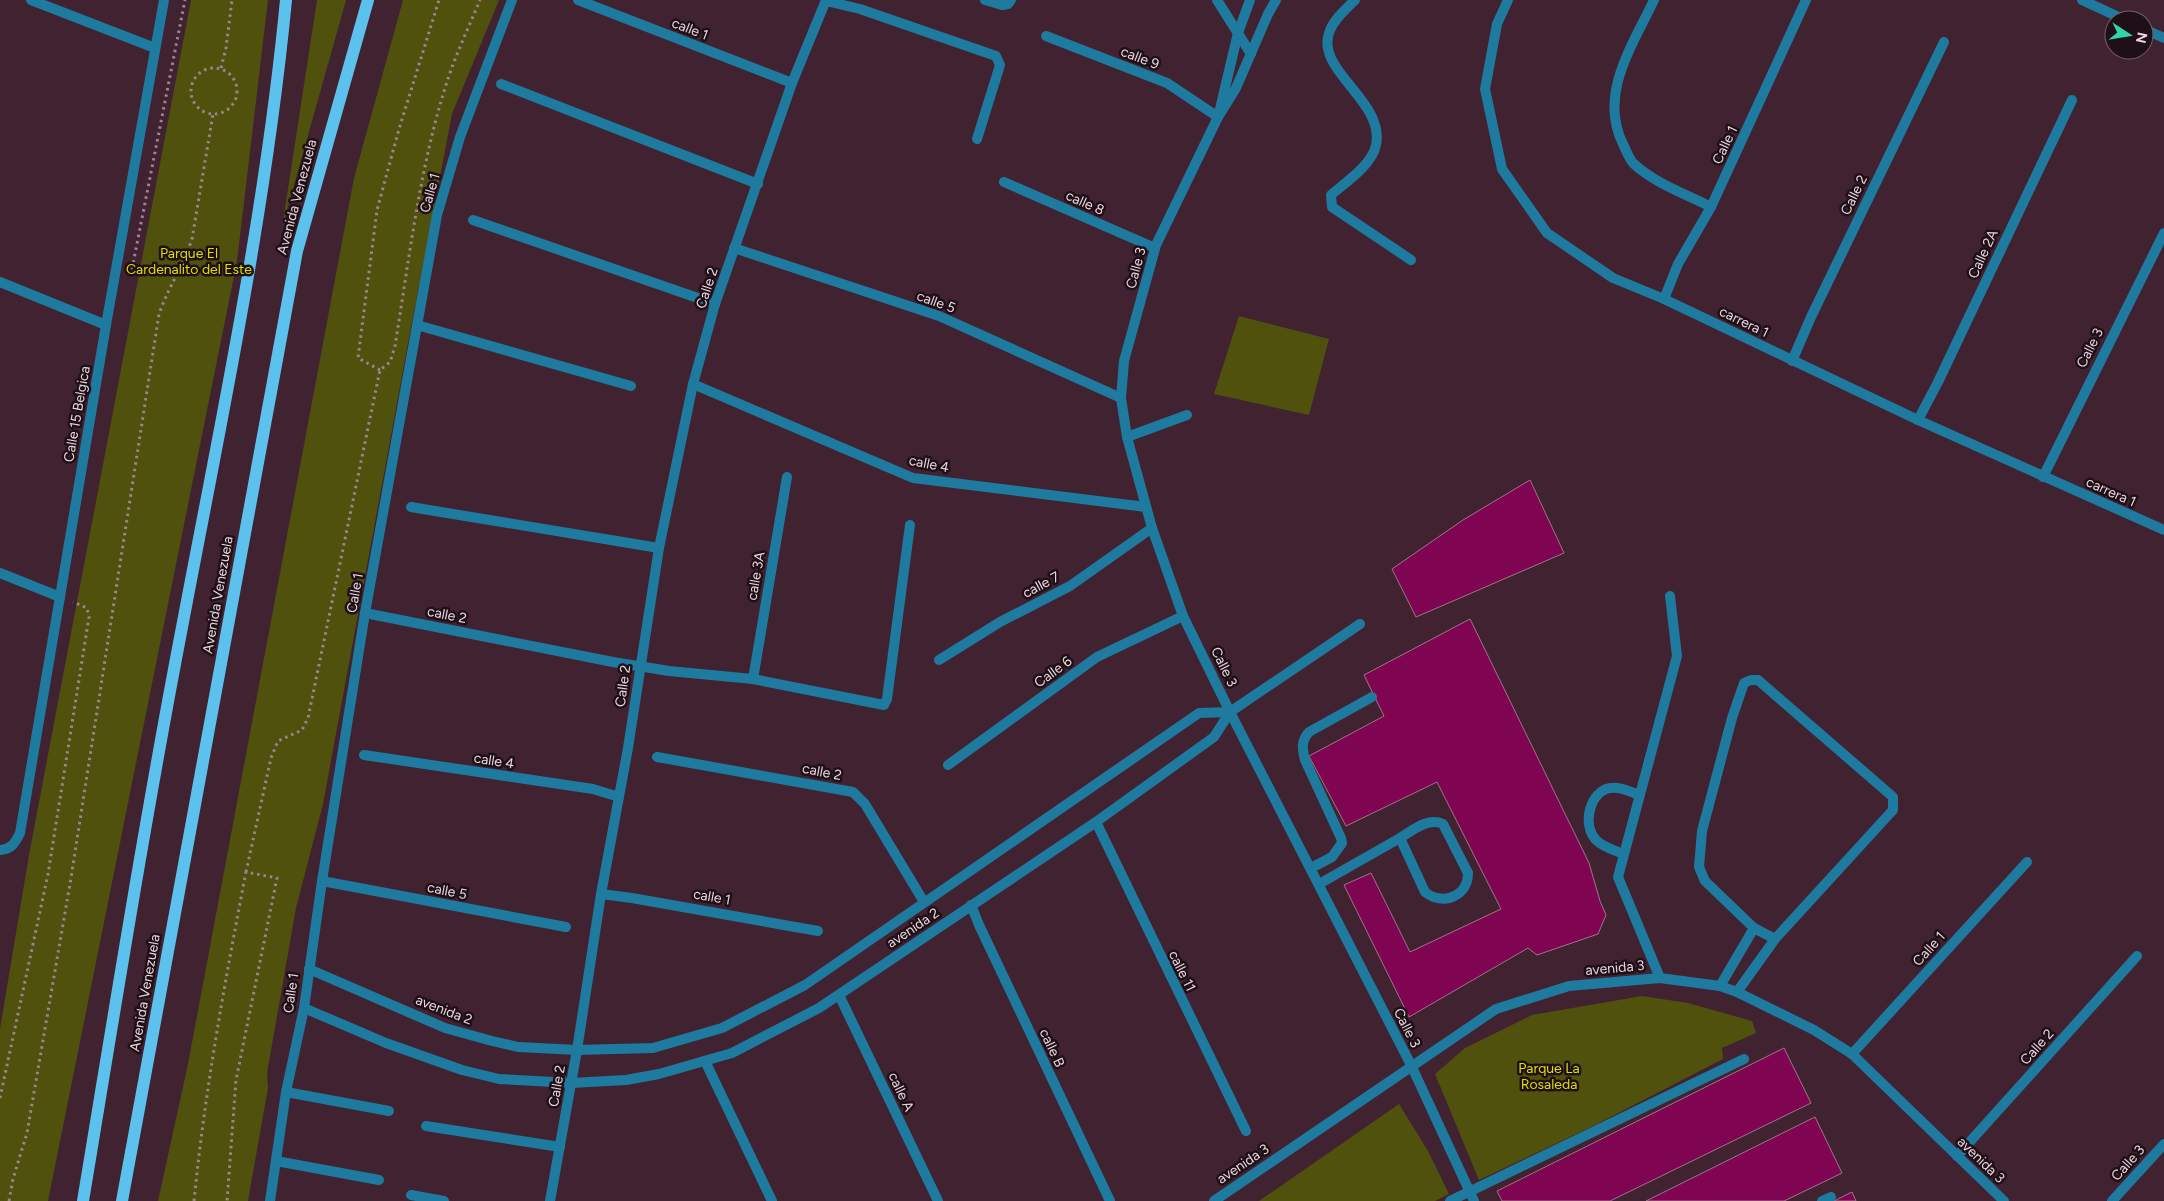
<svg xmlns="http://www.w3.org/2000/svg" width="2164" height="1201" viewBox="0 0 2164 1201" font-family="Figtree,sans-serif">
<rect width="100%" height="100%" fill="#412231"/>
<g fill="#50510d">
<polygon points="191,0 268,0 237,261 48,1201 0,1201 0,1029 29,855"/>
<polygon points="317,0 346,0 282,228"/>
<polygon points="403,0 499,0 452,114 409,338 323,804 296,908 267,1073 268,1088 248,1201 158,1201 188,1064 354,178"/>
<polygon points="1239,316 1329,339 1309,415 1214,394"/>
<polygon points="1642,996 1688,1003 1752,1021 1756,1033 1722,1048 1723,1059 1595,1125 1479,1180 1435,1074 1465,1048 1532,1015"/>
<polygon points="1399,1104 1428,1151 1449,1194 1435,1201 1259,1201"/>
</g>
<g fill="#7f0552" stroke="#9c7687">
<polygon points="1530,480 1564,553 1416,617 1392,569 1463,520"/>
<polygon points="1470,619 1589,863 1600,901 1606,915 1598,934 1537,955 1528,948 1409,1017 1344,885 1371,873 1410,952 1501,909 1437,782 1346,826 1309,756 1384,716 1364,675"/>
<polygon points="1784,1048 1811,1103 1610,1201 1502,1201 1497,1191"/>
<polygon points="1815,1117 1842,1173 1784,1201 1646,1201"/>
<polygon points="1852,1192 1856,1201 1834,1201"/>
</g>
<g fill="none" stroke-linecap="round" stroke-linejoin="round">
<g stroke="#9d8490" stroke-width="3" stroke-dasharray="2.5 4" stroke-linecap="butt">
<polyline points="221,68 226,48 232,0"/>
<circle cx="214" cy="91" r="23"/>
<polyline points="132,269 185,0"/>
<polyline points="380,370 358,358 377,210 399,129 439,0"/>
<path d="M246 872 271 758 278 741 302 730 308 718 380 370 390 362 395 346C409 260 419 172 445 88 454 58 468 29 480 0"/>
<polyline points="0,1098 48,874 89,617 87,608 73,602"/>
<path d="M9 1201 13 1179 27 1133 71 878 159 314C168 288 183 266 192 239L213 114"/>
<path d="M194 1201C205 1090 225 981 246 872L277 878 236 1080 227 1201"/>
</g>
<g stroke="#1e7b9f" stroke-width="10">
<polyline points="2082,0 2125,20"/>
<polyline points="2144,29 2164,38"/>
<path d="M1311 868 1332 857 1342 843 1341 838 1305 760C1302 749 1301 741 1309 732L1372 697"/>
<path d="M1319 884 1400 838 1425 892C1442 906 1468 897 1468 873L1443 824C1428 817 1413 830 1400 838"/>
</g>
<g stroke="#1e7b9f" stroke-width="10">
<polyline points="31,0 155,48"/>
<polyline points="578,0 792,83"/>
<polyline points="985,0 1002,5 1008,4 1011,0"/>
<polyline points="1217,0 1251,54"/>
<polyline points="1276,0 1268,14 1236,88 1218,117 1156,245 1124,361 1121,398 1127,437 1152,528 1183,616 1230,712 1411,1065 1474,1201"/>
<path d="M1355 0C1346 9 1333 20 1329 33 1316 71 1385 101 1376 145 1372 165 1346 182 1331 195L1332 207 1411 260"/>
<polyline points="1508,0 1497,24 1485,89 1502,169 1547,233 1613,278 1664,299 1918,420 2164,530"/>
<path d="M1654 0C1633 45 1598 94 1623 144 1626 150 1629 159 1634 164 1656 184 1686 194 1711 207"/>
<polyline points="826,1 860,9 996,56 1000,65 977,139"/>
<polyline points="1046,36 1167,83 1218,117"/>
<polyline points="501,84 758,184"/>
<polyline points="1220,109 1238,33 1250,0"/>
<polyline points="1004,182 1155,248"/>
<polyline points="473,220 715,304"/>
<polyline points="734,248 939,316 1121,398"/>
<polyline points="0,282 106,325"/>
<polyline points="1664,299 1678,264 1711,207 1806,0"/>
<polyline points="417,325 631,386"/>
<polyline points="1792,361 1811,317 1944,42"/>
<polyline points="693,384 913,478 1146,507"/>
<polyline points="1918,420 1938,382 2072,100"/>
<polyline points="1127,437 1187,415"/>
<polyline points="2043,477 2164,233"/>
<polyline points="411,507 659,548"/>
<polyline points="0,573 60,597"/>
<polyline points="365,613 613,662 669,671 753,679 884,705 887,699 910,525"/>
<polyline points="939,660 1000,622 1070,586 1152,528"/>
<polyline points="753,679 787,477"/>
<polyline points="364,755 593,789 619,797"/>
<polyline points="657,757 853,792 865,804 924,902"/>
<polyline points="948,765 1097,657 1183,616"/>
<polyline points="1096,822 1246,1131"/>
<path d="M0 850C12 849 15 843 20 833L106 325 164 0"/>
<path d="M1623 854C1614 850 1603 847 1596 840 1583 826 1588 797 1606 789 1617 785 1629 791 1639 795"/>
<polyline points="322,881 566,927"/>
<polyline points="601,894 632,898 818,931"/>
<polyline points="971,905 979,925 1110,1201"/>
<polyline points="309,969 445,1028 492,1041 518,1047 577,1050 653,1048 722,1028 805,985 1199,713 1230,712 1360,624"/>
<polyline points="1660,978 1618,877 1677,656 1670,596"/>
<polyline points="1720,986 1754,928"/>
<polyline points="1737,992 1775,939 1893,810 1893,797 1758,680 1751,680 1744,683 1732,718 1702,831 1699,867 1705,881 1754,928 1775,939"/>
<polyline points="839,995 938,1201"/>
<polyline points="304,1008 386,1043 462,1070 499,1079 571,1083 626,1080 659,1074 732,1053 819,1008 1096,822 1214,737 1230,712"/>
<polyline points="1852,1054 2027,862"/>
<polyline points="705,1061 772,1201"/>
<polyline points="286,1092 389,1111"/>
<polyline points="426,1126 560,1147"/>
<polyline points="1957,1156 2137,956"/>
<polyline points="276,1161 379,1180"/>
<polyline points="411,1195 444,1201"/>
<polyline points="270,1201 286,1092 304,1008 322,881 365,613 437,215 460,137 512,0"/>
<polyline points="550,1201 577,1050 601,894 628,748 659,548 693,384 715,304 792,83 826,0"/>
<polyline points="1214,1201 1496,1009 1569,986 1660,978 1720,986 1737,992 1814,1030 1852,1054 2004,1201"/>
<polyline points="1450,1201 1744,1059"/>
<polyline points="1822,1201 1831,1197"/>
<polyline points="2112,1201 2164,1144"/>
</g>
<g stroke="#5dc1ed" stroke-width="12">
<path d="M83 1201C115 1008 146 814 183 622 222 416 266 209 286 0"/>
<polyline points="122,1201 297,251 368,0"/>
</g>
</g>
<g text-anchor="middle" dominant-baseline="central" stroke-width="5" stroke-linejoin="round" paint-order="stroke">
<g font-size="14" fill="#ead5de" stroke="#1f1017">
<text transform="translate(690 29) rotate(21)">calle 1</text>
<text transform="translate(1140 58) rotate(21)">calle 9</text>
<text transform="translate(1725 145) rotate(-65)">Calle 1</text>
<text transform="translate(430 193) rotate(-74)">Calle 1</text>
<text transform="translate(1854 195) rotate(-64)">Calle 2</text>
<text transform="translate(297 197) rotate(-75)">Avenida Venezuela</text>
<text transform="translate(1085 203) rotate(24)">calle 8</text>
<text transform="translate(1983 254) rotate(-65)">Calle 2A</text>
<text transform="translate(1136 268) rotate(-75)">Calle 3</text>
<text transform="translate(707 288) rotate(-72)">Calle 2</text>
<text transform="translate(936 302) rotate(20)">calle 5</text>
<text transform="translate(1744 322) rotate(26)">carrera 1</text>
<text transform="translate(2090 348) rotate(-63)">Calle 3</text>
<text transform="translate(77 414) rotate(-80)">Calle 15 Belgica</text>
<text transform="translate(929 464) rotate(11)">calle 4</text>
<text transform="translate(2111 492) rotate(24)">carrera 1</text>
<text transform="translate(756 576) rotate(-80)">calle 3A</text>
<text transform="translate(1041 585) rotate(-28)">calle 7</text>
<text transform="translate(355 593) rotate(-80)">Calle 1</text>
<text transform="translate(218 595) rotate(-80)">Avenida Venezuela</text>
<text transform="translate(447 615) rotate(11)">calle 2</text>
<text transform="translate(1224 667) rotate(64)">Calle 3</text>
<text transform="translate(1053 672) rotate(-36)">Calle 6</text>
<text transform="translate(623 686) rotate(-82)">Calle 2</text>
<text transform="translate(494 761) rotate(9)">calle 4</text>
<text transform="translate(822 772) rotate(11)">calle 2</text>
<text transform="translate(447 891) rotate(11)">calle 5</text>
<text transform="translate(712 897) rotate(10)">calle 1</text>
<text transform="translate(913 928) rotate(-34)">avenida 2</text>
<text transform="translate(1929 949) rotate(-48)">Calle 1</text>
<text transform="translate(1615 968) rotate(-5)">avenida 3</text>
<text transform="translate(1182 971) rotate(64)">calle 11</text>
<text transform="translate(145 993) rotate(-80)">Avenida Venezuela</text>
<text transform="translate(291 993) rotate(-82)">Calle 1</text>
<text transform="translate(444 1010) rotate(21)">avenida 2</text>
<text transform="translate(1407 1028) rotate(63)">Calle 3</text>
<text transform="translate(2037 1047) rotate(-48)">Calle 2</text>
<text transform="translate(1052 1048) rotate(65)">calle B</text>
<text transform="translate(557 1086) rotate(-80)">Calle 2</text>
<text transform="translate(901 1092) rotate(65)">calle A</text>
<text transform="translate(1981 1160) rotate(44)">avenida 3</text>
<text transform="translate(2128 1163) rotate(-48)">Calle 3</text>
<text transform="translate(1243 1164) rotate(-34)">avenida 3</text>
</g>
<g font-size="14" fill="#dedf00" stroke="#1f1017">
<text x="189" y="253">Parque El<tspan x="189" dy="16">Cardenalito del Este</tspan></text>
<text x="1549" y="1068">Parque La<tspan x="1549" dy="16">Rosaleda</tspan></text>
</g>
</g>
<g transform="translate(2129 35) rotate(102)"><circle r="24" fill="#1f1017" stroke="#705f67"/>
<path d="M0-4L9 19L0 12L-9 19Z" fill="#31d4a9"/>
<text y="-8" font-size="14" font-weight="bold" text-anchor="middle" fill="#ead5de">N</text>
</g>
</svg>
